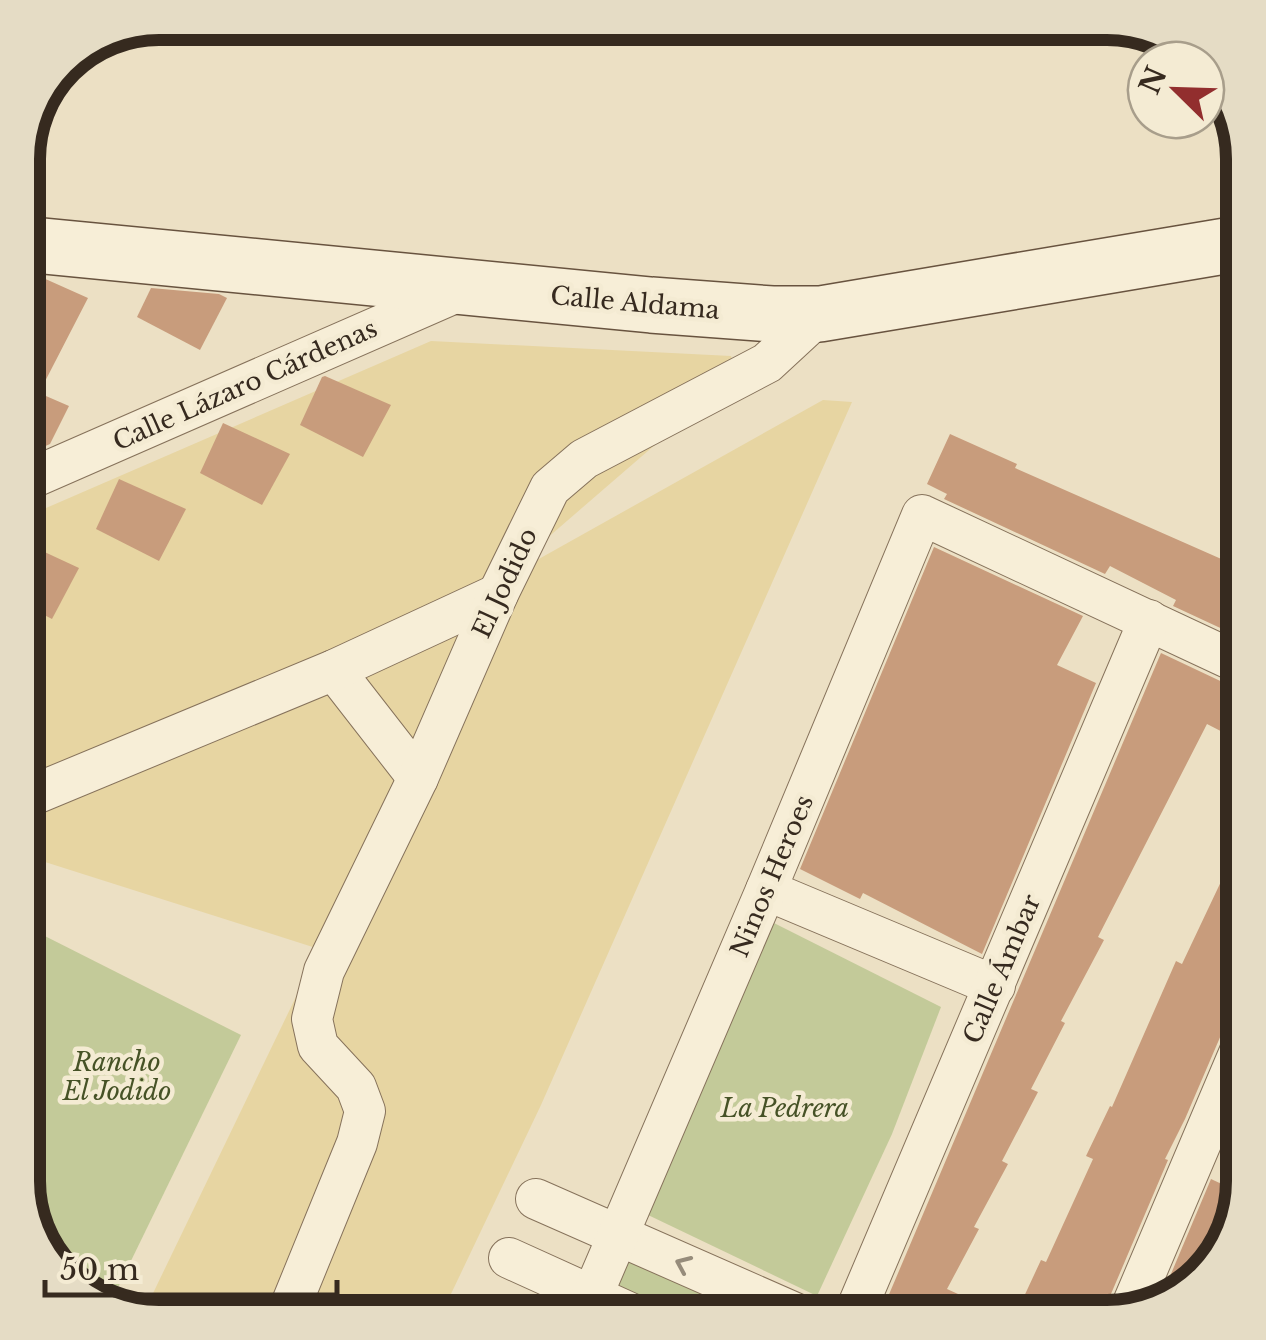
<svg xmlns="http://www.w3.org/2000/svg" width="1266" height="1340" viewBox="0 0 1266 1340" font-family="'Libre Baskerville',serif">
<rect width="100%" height="100%" fill="#ece0c4"/>
<g fill="#c3ca99">
<polygon points="756,914 941,1007 892,1134 817,1296 623,1203"/>
<polygon points="23,925 241,1035 109,1306 98,1303 51,1265 23,1182"/>
<polygon points="605,1246 764,1317 665,1317 589,1285"/>
</g>
<polygon fill="#e7d5a2" points="431,341 731,356 737,374 494,584 823,400 852,402 541,1105 440,1317 158,1317 143,1314 319,949 23,855 23,518"/>
<g fill="#c89c7c">
<polygon points="23,275 41,277 88,298 39,393 69,406 50,444 23,456"/>
<polygon points="151,288 219,294 227,298 200,350 137,317"/>
<polygon points="325,376 391,405 363,457 300,425 322,377"/>
<polygon points="223,423 290,454 262,505 200,473"/>
<polygon points="950,434 1017,464 1015,468 1244,569 1244,639 1173,606 1176,600 1110,566 1105,574 944,499 947,494 927,484"/>
<polygon points="119,479 186,509 159,561 96,529"/>
<polygon points="23,542 79,568 52,619 23,604"/>
<polygon points="934,547 1083,616 1057,665 1096,683 982,954 863,893 860,899 800,869"/>
<polygon points="1161,653 1233,687 1244,689 1244,743 1207,724 1098,937 1104,940 1061,1021 1065,1023 1031,1089 1038,1092 1002,1161 1008,1164 974,1227 979,1229 947,1289 1011,1318 879,1318"/>
<polygon points="1244,833 1244,1021 1230,1025 1221,1035 1185,1119 1165,1159 1168,1160 1108,1301 1108,1317 1014,1318 1041,1260 1046,1262 1093,1159 1086,1156 1110,1106 1112,1107 1176,961 1182,964"/>
<polygon points="1211,1179 1241,1193 1230,1241 1191,1289 1160,1300"/>
</g>
<g fill="none" stroke-linecap="round" stroke-linejoin="round">
<defs>
<g id="minor">
<polyline points="23,482 464,289"/>
<polyline points="334,670 418,778"/>
<polyline points="23,799 334,670 498,594"/>
<polyline points="766,890 995,986"/>
<polyline points="536,1199 804,1317"/>
<polyline points="509,1258 639,1317"/>
<polyline points="1130,1310 1243,1044"/>
<polyline points="286,1317 357,1143 365,1111 356,1087 318,1046 312,1019 324,971 418,778 498,594 550,488 584,459 767,363 820,314"/>
<polyline points="583,1317 766,890 922,515 1243,665"/>
<polyline points="853,1317 1149,620"/>
</g>
<polyline id="secondary" points="23,244 651,305 772,314 820,314 1243,243"/>
</defs>
<use href="#minor" stroke="#86725b" stroke-width="42"/>
<use href="#secondary" stroke="#68533f" stroke-width="58"/>
<use href="#minor" stroke="#f7eed7" stroke-width="40"/>
<use href="#secondary" stroke="#f7eed7" stroke-width="55"/>
</g>
<defs><path id="oneway-chevron" d="M-2-3.5L2.5 0L-2 3.5" fill="none" stroke-width="1.6" stroke-linecap="round" stroke-linejoin="round" transform="scale(2.5)"/></defs>
<use stroke="#968c7b" href="#oneway-chevron" transform="translate(683 1264) rotate(-156)"/>
<g text-anchor="middle" dominant-baseline="central" stroke-width="9" stroke-linejoin="round" paint-order="stroke">
<g font-size="25" fill="#362a1f" stroke="#f4ebd3">
<text transform="translate(635 303) rotate(5)">Calle Aldama</text>
<text transform="translate(245 385) rotate(-24)">Calle Lázaro Cárdenas</text>
<text transform="translate(505 583) rotate(-65)">El Jodido</text>
<text transform="translate(772 876) rotate(-67)">Ninos Heroes</text>
<text transform="translate(1002 969) rotate(-67)">Calle Ámbar</text>
</g>
<g font-size="25" font-style="italic" fill="#465226" stroke="#f4ebd3">
<text x="117" y="1062">Rancho<tspan x="117" dy="29">El Jodido</tspan></text>
<text x="785" y="1108">La Pedrera</text>
</g>
</g>
<path d="M0 0H1266V1340H0ZM159 40H1107A119 119 0 0 1 1226 159V1181A119 119 0 0 1 1107 1300H159A119 119 0 0 1 40 1181V159A119 119 0 0 1 159 40Z" fill="#e5dcc5" fill-rule="evenodd"/>
<path fill="none" stroke="#362a1f" stroke-width="12" d="M159 40H1107A119 119 0 0 1 1226 159V1181A119 119 0 0 1 1107 1300H159A119 119 0 0 1 40 1181V159A119 119 0 0 1 159 40Z"/>
<g transform="translate(1176 90) rotate(293)"><circle r="48" fill="#f4ebd3" stroke="#a89e8b" stroke-width="2.5"/>
<path d="M0-8L18 38L0 25L-18 38Z" fill="#922e2e"/>
<text y="-15" font-size="28" font-weight="bold" text-anchor="middle" fill="#362a1f">N</text>
</g>
<path d="M45 1280v15h292v-15" fill="none" stroke="#362a1f" stroke-width="5"/>
<text x="60" y="1280" font-size="30" fill="#362a1f" stroke="#f4ebd3" stroke-width="8" paint-order="stroke">50 m</text>
</svg>
